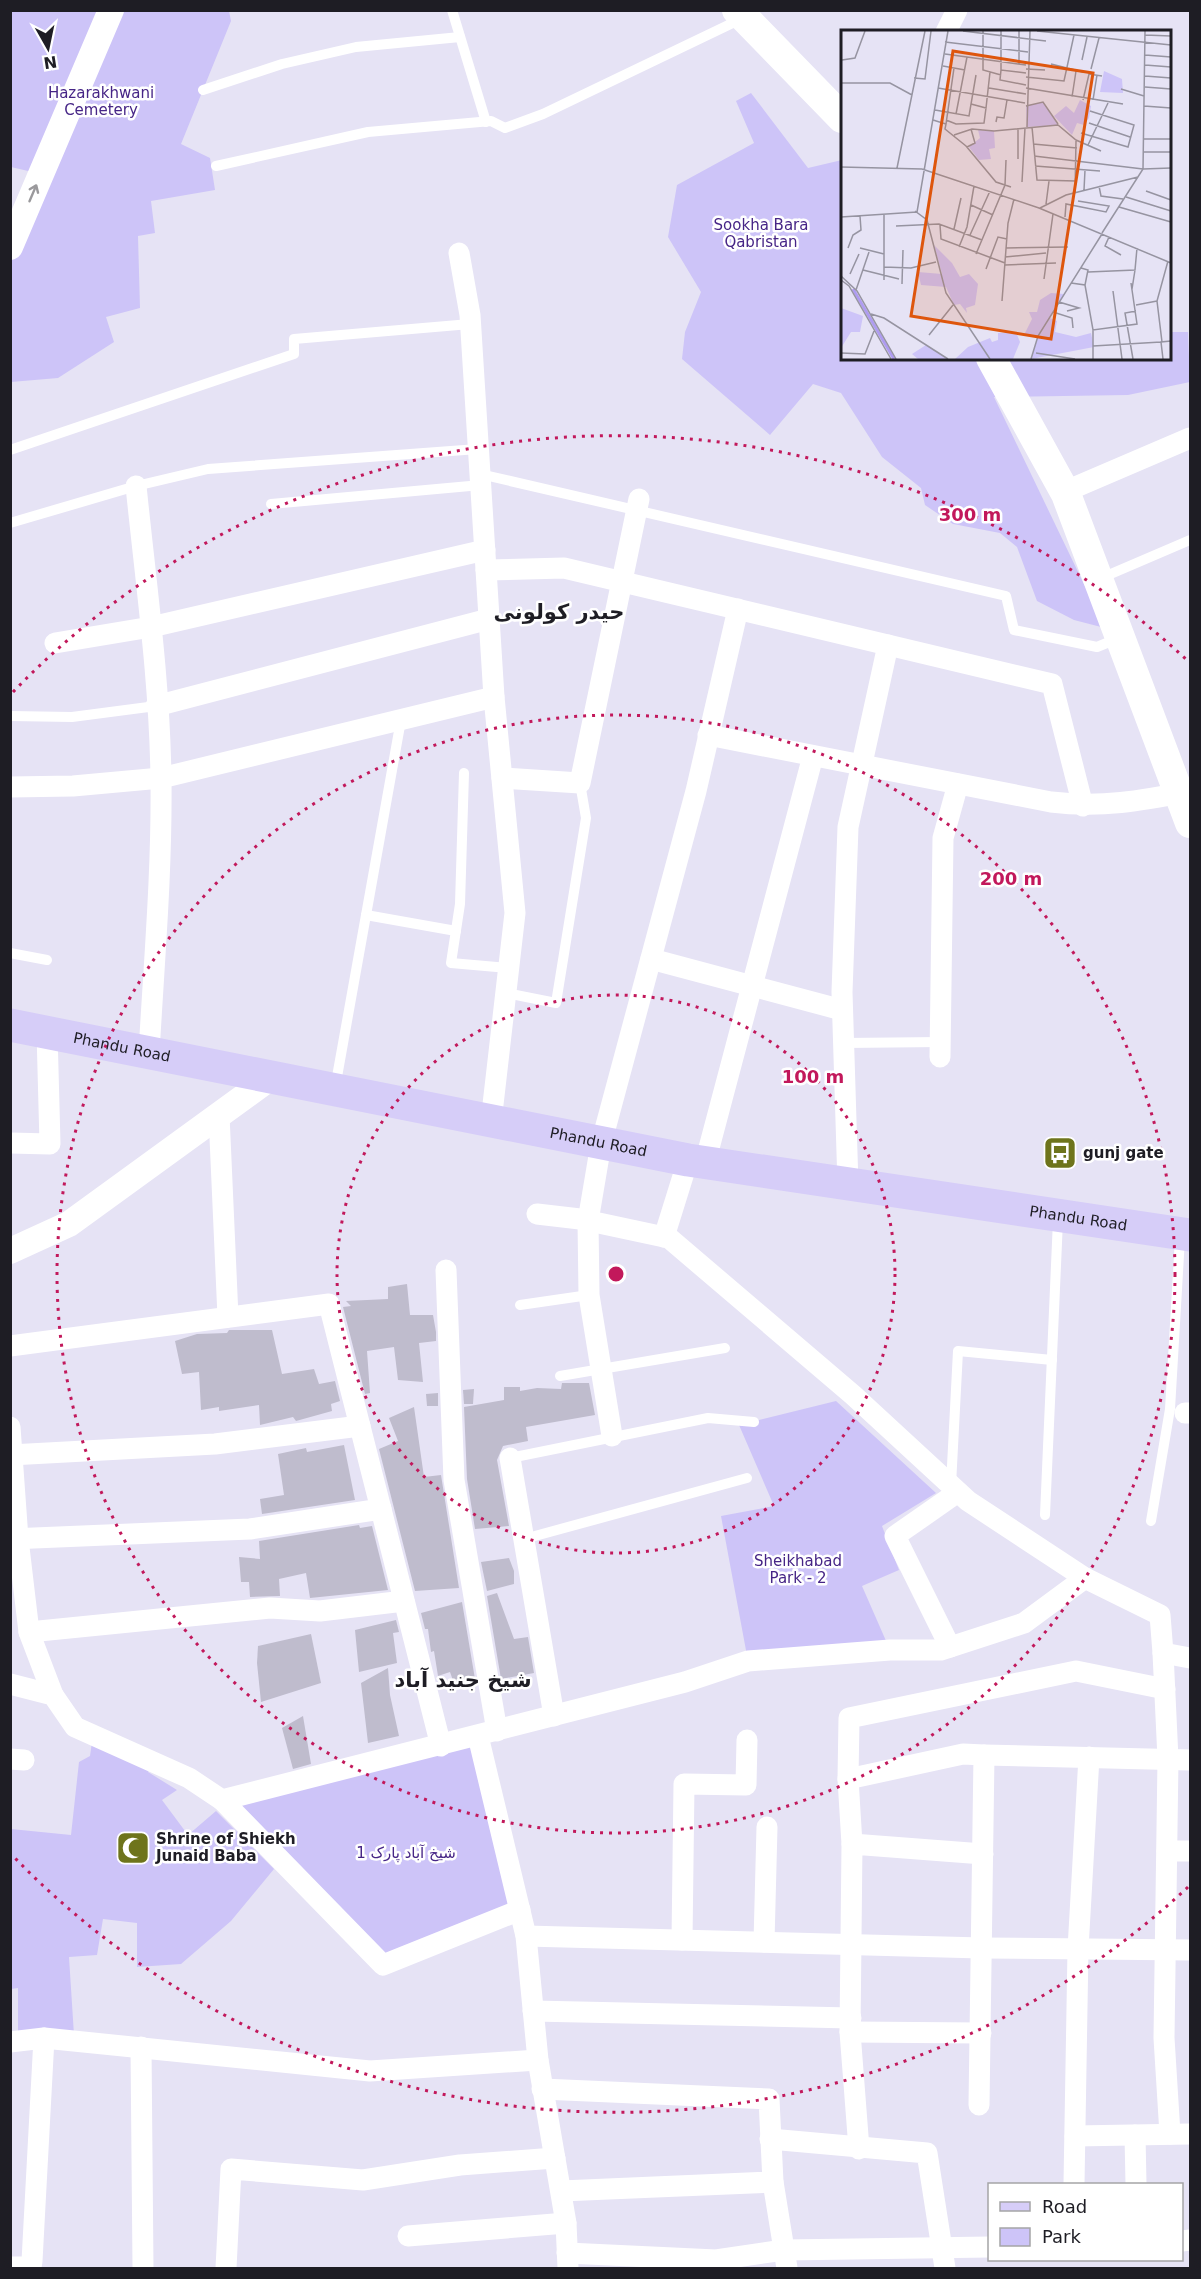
<svg xmlns="http://www.w3.org/2000/svg" width="1201" height="2279" viewBox="0 0 1201 2279" font-family="'DejaVu Sans','Noto Naskh Arabic',sans-serif">
<rect width="100%" height="100%" fill="#e6e3f5"/>
<g fill="#cdc4f8">
<polygon points="11,11 229,11 231,21 181,144 210,158 215,190 151,201 155,233 138,236 140,308 106,317 114,342 58,378 11,382 11,247 41,174 11,167"/>
<polygon points="751,93 808,168 842,160 842,358 1170,358 1170,332 1188,332 1190,382 1128,395 994,397 1105,628 1074,620 1037,601 1017,547 1000,533 953,524 925,505 921,488 882,457 841,393 813,384 770,435 682,359 685,332 701,292 668,237 677,185 754,143 736,101"/>
<polygon points="836,1401 936,1493 882,1526 899,1570 862,1586 890,1650 748,1661 721,1516 774,1506 739,1425"/>
<polygon points="93,1735 155,1762 148,1772 177,1790 162,1800 188,1835 216,1811 274,1869 231,1921 181,1964 137,1967 137,1923 103,1919 97,1955 69,1957 74,2035 18,2038 18,1988 11,1989 11,1829 71,1835 79,1762 90,1756"/>
<polygon points="478,1736 520,1910 383,1965 222,1800"/>
</g>
<g fill="#bfbccd">
<polygon points="407,1284 410,1315 433,1315 436,1332 436,1341 419,1343 423,1382 398,1380 394,1347 367,1351 370,1393 365,1394 343,1307 351,1306 346,1301 388,1299 388,1287"/>
<polygon points="229,1330 272,1330 282,1374 314,1369 319,1384 335,1381 340,1401 331,1404 332,1411 296,1421 293,1417 260,1425 259,1405 219,1411 219,1407 201,1410 199,1372 182,1374 175,1341 197,1334 227,1333"/>
<polygon points="562,1383 589,1383 595,1415 526,1427 528,1441 503,1446 497,1460 509,1526 475,1529 467,1479 464,1407 504,1400 504,1387 520,1387 520,1391 537,1388 561,1389"/>
<polygon points="474,1389 473,1404 464,1404 463,1390"/>
<polygon points="438,1393 438,1406 427,1406 426,1394"/>
<polygon points="414,1407 424,1477 441,1475 459,1588 415,1591 379,1449 398,1441 389,1418"/>
<polygon points="344,1445 355,1500 262,1514 260,1499 284,1495 278,1454 306,1448 307,1452"/>
<polygon points="359,1525 360,1528 372,1526 388,1590 310,1598 306,1573 279,1579 280,1596 250,1597 249,1582 241,1582 239,1557 260,1559 259,1541"/>
<polygon points="509,1558 514,1571 514,1584 487,1591 481,1562"/>
<polygon points="497,1593 514,1639 528,1637 534,1673 501,1679 487,1596"/>
<polygon points="462,1602 476,1685 456,1689 450,1672 438,1676 434,1651 431,1652 428,1629 425,1629 421,1613"/>
<polygon points="396,1620 399,1632 393,1633 397,1663 359,1672 355,1630"/>
<polygon points="311,1634 321,1683 261,1702 257,1663 258,1646"/>
<polygon points="388,1668 390,1695 399,1736 368,1743 361,1683"/>
<polygon points="303,1716 311,1764 293,1769 282,1728"/>
</g>
<g fill="none" stroke-linecap="round" stroke-linejoin="round">
<g stroke="#fff" stroke-width="10">
<polyline points="452,10 486,122"/>
<polyline points="203,90 282,64 356,47 460,37"/>
<polyline points="216,166 368,132 491,121 505,128 543,114 741,19"/>
<polyline points="10,450 294,354 294,339 470,324"/>
<polyline points="480,474 1006,596 1014,630 1097,647 1119,638"/>
<polyline points="271,504 481,485"/>
<polyline points="10,523 136,486 208,469 478,449"/>
<polyline points="1099,579 1190,540"/>
<polyline points="10,716 72,717 156,706"/>
<polyline points="464,773 460,904 451,963 508,968"/>
<polyline points="366,915 456,931"/>
<polyline points="10,953 47,960"/>
<polyline points="506,993 556,1003 586,818 580,783"/>
<polyline points="844,1043 941,1042"/>
<polyline points="335,1088 401,720"/>
<polyline points="520,1305 589,1295"/>
<polyline points="560,1376 725,1348"/>
<polyline points="510,1458 708,1418 754,1422"/>
<polyline points="951,1485 958,1351 1052,1360"/>
<polyline points="1045,1515 1058,1220"/>
<polyline points="1151,1521 1170,1409 1180,1238"/>
<polyline points="524,1539 747,1478"/>
</g>
<g stroke="#fff" stroke-width="21">
<polyline points="946,32 957,10"/>
<polyline points="459,253 470,315 494,697 515,913 491,1122"/>
<path d="M136 486C146 584 160 683 161 781 162 872 154 963 149 1053"/>
<polyline points="1064,492 1190,438"/>
<polyline points="486,570 564,568 1052,684 1083,806"/>
<polyline points="55,643 151,627 485,550"/>
<polyline points="156,706 489,619"/>
<path d="M708 735 1051 802C1101 808 1141 801 1190 791"/>
<polyline points="502,778 580,783 639,499"/>
<polyline points="10,787 73,786 161,778 494,697"/>
<polyline points="651,959 842,1010"/>
<polyline points="940,1057 943,838 958,784"/>
<polyline points="219,1115 228,1317"/>
<polyline points="10,1143 50,1144 47,1032"/>
<polyline points="705,1163 813,756"/>
<polyline points="848,1185 842,992 848,827 888,645"/>
<polyline points="537,1214 580,1219 669,1238 853,1395 968,1501 1085,1578 1160,1615 1163,1653 1190,1658"/>
<polyline points="664,1237 688,1160"/>
<polyline points="446,1270 454,1480 497,1731"/>
<polyline points="10,1346 329,1304 441,1746"/>
<polyline points="1185,1413 1190,1413"/>
<polyline points="10,1427 18,1539 29,1632 53,1695"/>
<polyline points="612,1436 589,1295 588,1221 601,1144 696,791 738,609"/>
<polyline points="10,1455 215,1444 360,1426"/>
<polyline points="510,1458 554,1716"/>
<polyline points="10,1539 250,1529 381,1509"/>
<polyline points="29,1632 270,1608 320,1611 404,1601"/>
<polyline points="950,1647 895,1536 958,1492"/>
<polyline points="1163,1653 1168,1759 1164,2038 1170,2134"/>
<polyline points="10,1684 53,1695 75,1727 189,1778 222,1800 685,1682 748,1661 890,1650 941,1650 1024,1623 1085,1578"/>
<polyline points="478,1736 526,1936 538,2060 566,2223 568,2268"/>
<polyline points="10,1759 24,1760"/>
<polyline points="848,1779 963,1754 984,1755"/>
<polyline points="222,1800 383,1965 520,1910"/>
<polyline points="852,1844 848,1779 849,1718 1076,1671 1165,1689"/>
<polyline points="1167,1851 1190,1851"/>
<polyline points="526,1936 982,1948 1190,1950"/>
<polyline points="682,1940 684,1784 746,1785 747,1740"/>
<polyline points="764,1942 767,1827"/>
<polyline points="533,2011 851,2018"/>
<polyline points="850,2032 981,2033"/>
<polyline points="10,2042 44,2038 370,2071 538,2060"/>
<polyline points="141,2047 143,2268"/>
<polyline points="542,2089 769,2099 773,2182 561,2191"/>
<polyline points="979,2105 984,1755 1190,1760"/>
<polyline points="1135,2135 1136,2184"/>
<polyline points="1075,2136 1190,2134"/>
<polyline points="770,2139 927,2153 945,2268"/>
<polyline points="859,2149 850,2032 852,1844 983,1854"/>
<polyline points="773,2182 787,2268"/>
<polyline points="1074,2184 1078,1949 1089,1757"/>
<polyline points="408,2236 566,2223"/>
<polyline points="1182,2241 1190,2240"/>
<polyline points="567,2253 716,2260 784,2250 990,2247"/>
<polyline points="10,2267 31,2267 32,2261 44,2038"/>
<polyline points="226,2268 231,2169 363,2180 460,2165 555,2158"/>
</g>
<g stroke="#fff" stroke-width="26">
<polyline points="10,247 111,10"/>
<polyline points="10,1251 69,1224 270,1078"/>
</g>
<g stroke="#fff" stroke-width="30">
<polyline points="737,10 842,118"/>
<polyline points="991,358 1066,494 1190,823"/>
</g>
<path stroke="#d6cdf8" stroke-width="33" id="s1" d="M10 1025 688 1160 1190 1235"/>
</g>
<defs><path id="oneway-shaft" d="M-6 0H5M1.5-3L5.5 0L1.5 3" fill="none" stroke-width="1.6" stroke-linecap="round" stroke-linejoin="round" transform="scale(1.5)"/></defs>
<use stroke="#9a999c" href="#oneway-shaft" transform="translate(33 193) rotate(-67)"/>
<g fill="none" stroke="#c2185b" stroke-width="3" stroke-dasharray="3 6">
<circle cx="616" cy="1274" r="279"/>
<circle cx="616" cy="1274" r="559"/>
<path d="M1188 1887A838 838 0 0 1 13 1856M13 692A838 838 0 0 1 1188 661"/>
</g>
<defs>
<symbol id="bus-square" viewBox="-11 -11 22 22"><rect x="-9" y="-9" width="18" height="18" rx="4" fill="#6e741c" stroke="#fff"/><path d="M-5-6H5V4H4V6H2V4H-2V6H-4V4H-5ZM-3.5-4V0h7V-4ZM-3.5 1.2v1.5H-2V1.2ZM2 1.2v1.5H3.5V1.2Z" fill="#fff"/></symbol>
<symbol id="mosque-square" viewBox="-11 -11 22 22"><rect x="-9" y="-9" width="18" height="18" rx="4" fill="#6e741c" stroke="#fff"/><path d="M3.5-4.9A6 6 0 1 0 3.5 4.9A5 5 0 1 1 3.5-4.9Z" fill="#fff"/></symbol>
</defs>
<g fill-rule="evenodd">
<use href="#bus-square" x="1041" y="1134" width="38" height="38"/>
<use href="#mosque-square" x="114" y="1829" width="38" height="38"/>
</g>
<g text-anchor="middle" dominant-baseline="central" stroke-width="5" stroke-linejoin="round" paint-order="stroke">
<g font-size="15" fill="#462586" stroke="#fff">
<text x="101" y="93">Hazarakhwani<tspan x="101" dy="17">Cemetery</tspan></text>
<text x="761" y="225">Sookha Bara<tspan x="761" dy="17">Qabristan</tspan></text>
<text x="798" y="1561">Sheikhabad<tspan x="798" dy="17">Park - 2</tspan></text>
<text x="406" y="1853">شیخ آباد پارک 1</text>
</g>
<g font-size="15" fill="#1e1d24" stroke="#fff">
<text stroke="none"><textPath href="#s1" startOffset="114">Phandu Road</textPath></text>
<text stroke="none"><textPath href="#s1" startOffset="600">Phandu Road</textPath></text>
<text stroke="none"><textPath href="#s1" startOffset="1086">Phandu Road</textPath></text>
</g>
<g font-size="15" font-weight="bold" fill="#1e1d24" stroke="#fff" text-anchor="start">
<text x="1083" y="1153">gunj gate</text>
<text x="156" y="1839">Shrine of Shiekh<tspan x="156" dy="17">Junaid Baba</tspan></text>
</g>
<g font-size="21" font-weight="bold" fill="#1e1d24" stroke="#fff">
<text x="559" y="612">حیدر کولونی</text>
<text x="463" y="1680">شیخ جنید آباد</text>
</g>
</g>
<g transform="translate(841 30)">
<rect width="330" height="330" fill="#e6e3f5"/>
<path d="M263 41 281 49 282 63 259 62ZM239 70 250 76 248 88 243 95 236 93 231 105 213 86 225 76 233 83ZM202 72 217 95 186 97 185 76ZM137 100 153 101 154 118 148 119 150 129 138 130 128 117 139 108ZM93 215 111 233 119 247 128 244 137 254 134 275 125 278 126 283 119 274 113 275 105 257 80 255 77 242 101 244ZM210 263 223 264 209 288 216 291 214 302 235 307 250 303 253 317 190 329 197 306 183 305 191 289 188 282H196L199 270ZM0 278 22 286 19 302H10L0 318ZM175 302 179 312 172 329H114L127 317 149 308 151 312 157 310V303ZM85 315 107 329H77L71 324Z" fill="#cdc4f8"/>
<path fill="none" stroke="#af9cf1" stroke-width="3" d="M12 259 53 329"/>
<path fill="none" stroke="#9694a1" stroke-width="1.5" d="M122 1 205 11M142 1V40L160 45M178 1V34M196 1 330 15M304 5 330 6M104 12 187 22M104 24 185 35M304 25 330 27M0 26V84M1 30 14 28 24 1M241 30 246 7M210 34 242 42M304 35 330 37M102 36 124 40M185 39 204 40M250 39 258 8M160 40V1M185 43 160 40 159 50 185 55M304 46 330 48M185 47 223 51 233 5M73 48 84 49 90 1M1 53H49L71 65M304 57 330 59M97 58 184 73M148 58 185 64M185 58 282 74M280 59 303 66M231 67 235 41M242 70 248 44 261 46M252 70 256 45M130 74 145 78 149 42M185 76 202 72 217 94M303 76 330 78M94 80 128 86 135 45M115 84 126 27M92 90 105 94 104 99 125 116 155 152 170 157M105 90 115 94 143 93 145 78M155 92 156 87 163 88 166 70M248 93 289 107M105 94 113 38M186 97 189 1M191 97 196 150 235 151M177 98V129M240 103 287 117 293 95 249 81M113 105 131 99 153 101 217 95 235 110 260 121M303 109H330M192 114 236 118M247 115 267 73M126 117 134 113 130 99M303 122H330M193 126 302 139M194 136 259 141M0 137 81 139M56 138 84 1M81 139 198 178 330 233M302 139 330 138M181 152 184 98M258 156 260 166 282 169M243 160 244 140M305 161 330 170M234 162 235 111M285 167 330 181M205 174 208 151M130 175 152 185M278 177 330 192M199 178 225 165 297 147M74 181 86 190 105 263 149 329M76 182 107 1M43 185V250M0 187 76 182M224 187 225 174 265 182 268 176 237 171M99 195 100 209 164 233M55 196 98 194 141 210M113 199 120 168M261 203 302 139 304 1M129 205 149 161M268 207 264 216 280 225M118 217 126 197 133 156M7 218 12 205 20 200 19 186M19 218 43 224M165 218 227 217M135 224 164 155 165 130M164 227 205 223M164 235 215 233M43 237 70 238 95 232M240 238 247 240 244 255M145 239 157 207 166 209M22 240 58 249M247 242 294 240 296 218M9 244 18 224M0 246 16 261 55 329M203 249 212 184M0 250 8 256 50 329M230 253 244 255 252 300 296 294 290 253M61 254 62 220M291 259 294 240M15 260 28 222M272 261 281 329M161 271 167 193 173 169M218 272 238 278 226 281M295 275 316 271M212 282 231 288 232 298M30 284 43 288 107 329M252 300V329M88 305 112 275M321 312 316 271 327 231M252 316 320 312M0 323 24 324 33 301M195 323 234 329M190 329 197 306 261 204M292 329 284 283 295 281M322 329 320 312 330 311"/>
<path fill="#de560d" fill-opacity="0.15" stroke="#de560d" stroke-width="3" d="M112 21 252 43 210 309 70 286Z"/>
<rect width="330" height="330" fill="none" stroke="#1e1d24" stroke-width="3"/>
</g>
<circle cx="616" cy="1274" r="9" fill="#c2185b" stroke="#fff" stroke-width="3"/>
<g font-size="18" text-anchor="middle" font-weight="bold" fill="#c2185b" stroke="#fff" stroke-width="5" stroke-linejoin="round" paint-order="stroke">
<text x="970" y="521">300 m</text>
<text x="1011" y="885">200 m</text>
<text x="813" y="1083">100 m</text>
</g>
<rect width="1201" height="2279" fill="none" stroke="#1e1d24" stroke-width="24"/>
<rect x="988" y="2183" width="195" height="78" fill="#ffffff" stroke="#a5a5a7" stroke-width="1.5"/>
<rect x="1000" y="2202" width="30" height="9" fill="#d6cdf8" stroke="#a5a5a7" stroke-width="1.5"/>
<text x="1042" y="2213" font-size="18" fill="#1e1d24">Road</text>
<rect x="1000" y="2228" width="30" height="18" fill="#cdc4f8" stroke="#a5a5a7" stroke-width="1.5"/>
<text x="1042" y="2243" font-size="18" fill="#1e1d24">Park</text>
<g transform="translate(48 48) rotate(171)" stroke="#ffffff" stroke-width="4.5" paint-order="stroke">
<path d="M0-4.5L10 22L0 15L-10 22Z" fill="#1e1d24"/>
<text y="-9" font-size="16" font-weight="bold" text-anchor="middle" fill="#1e1d24">N</text>
</g>
</svg>
